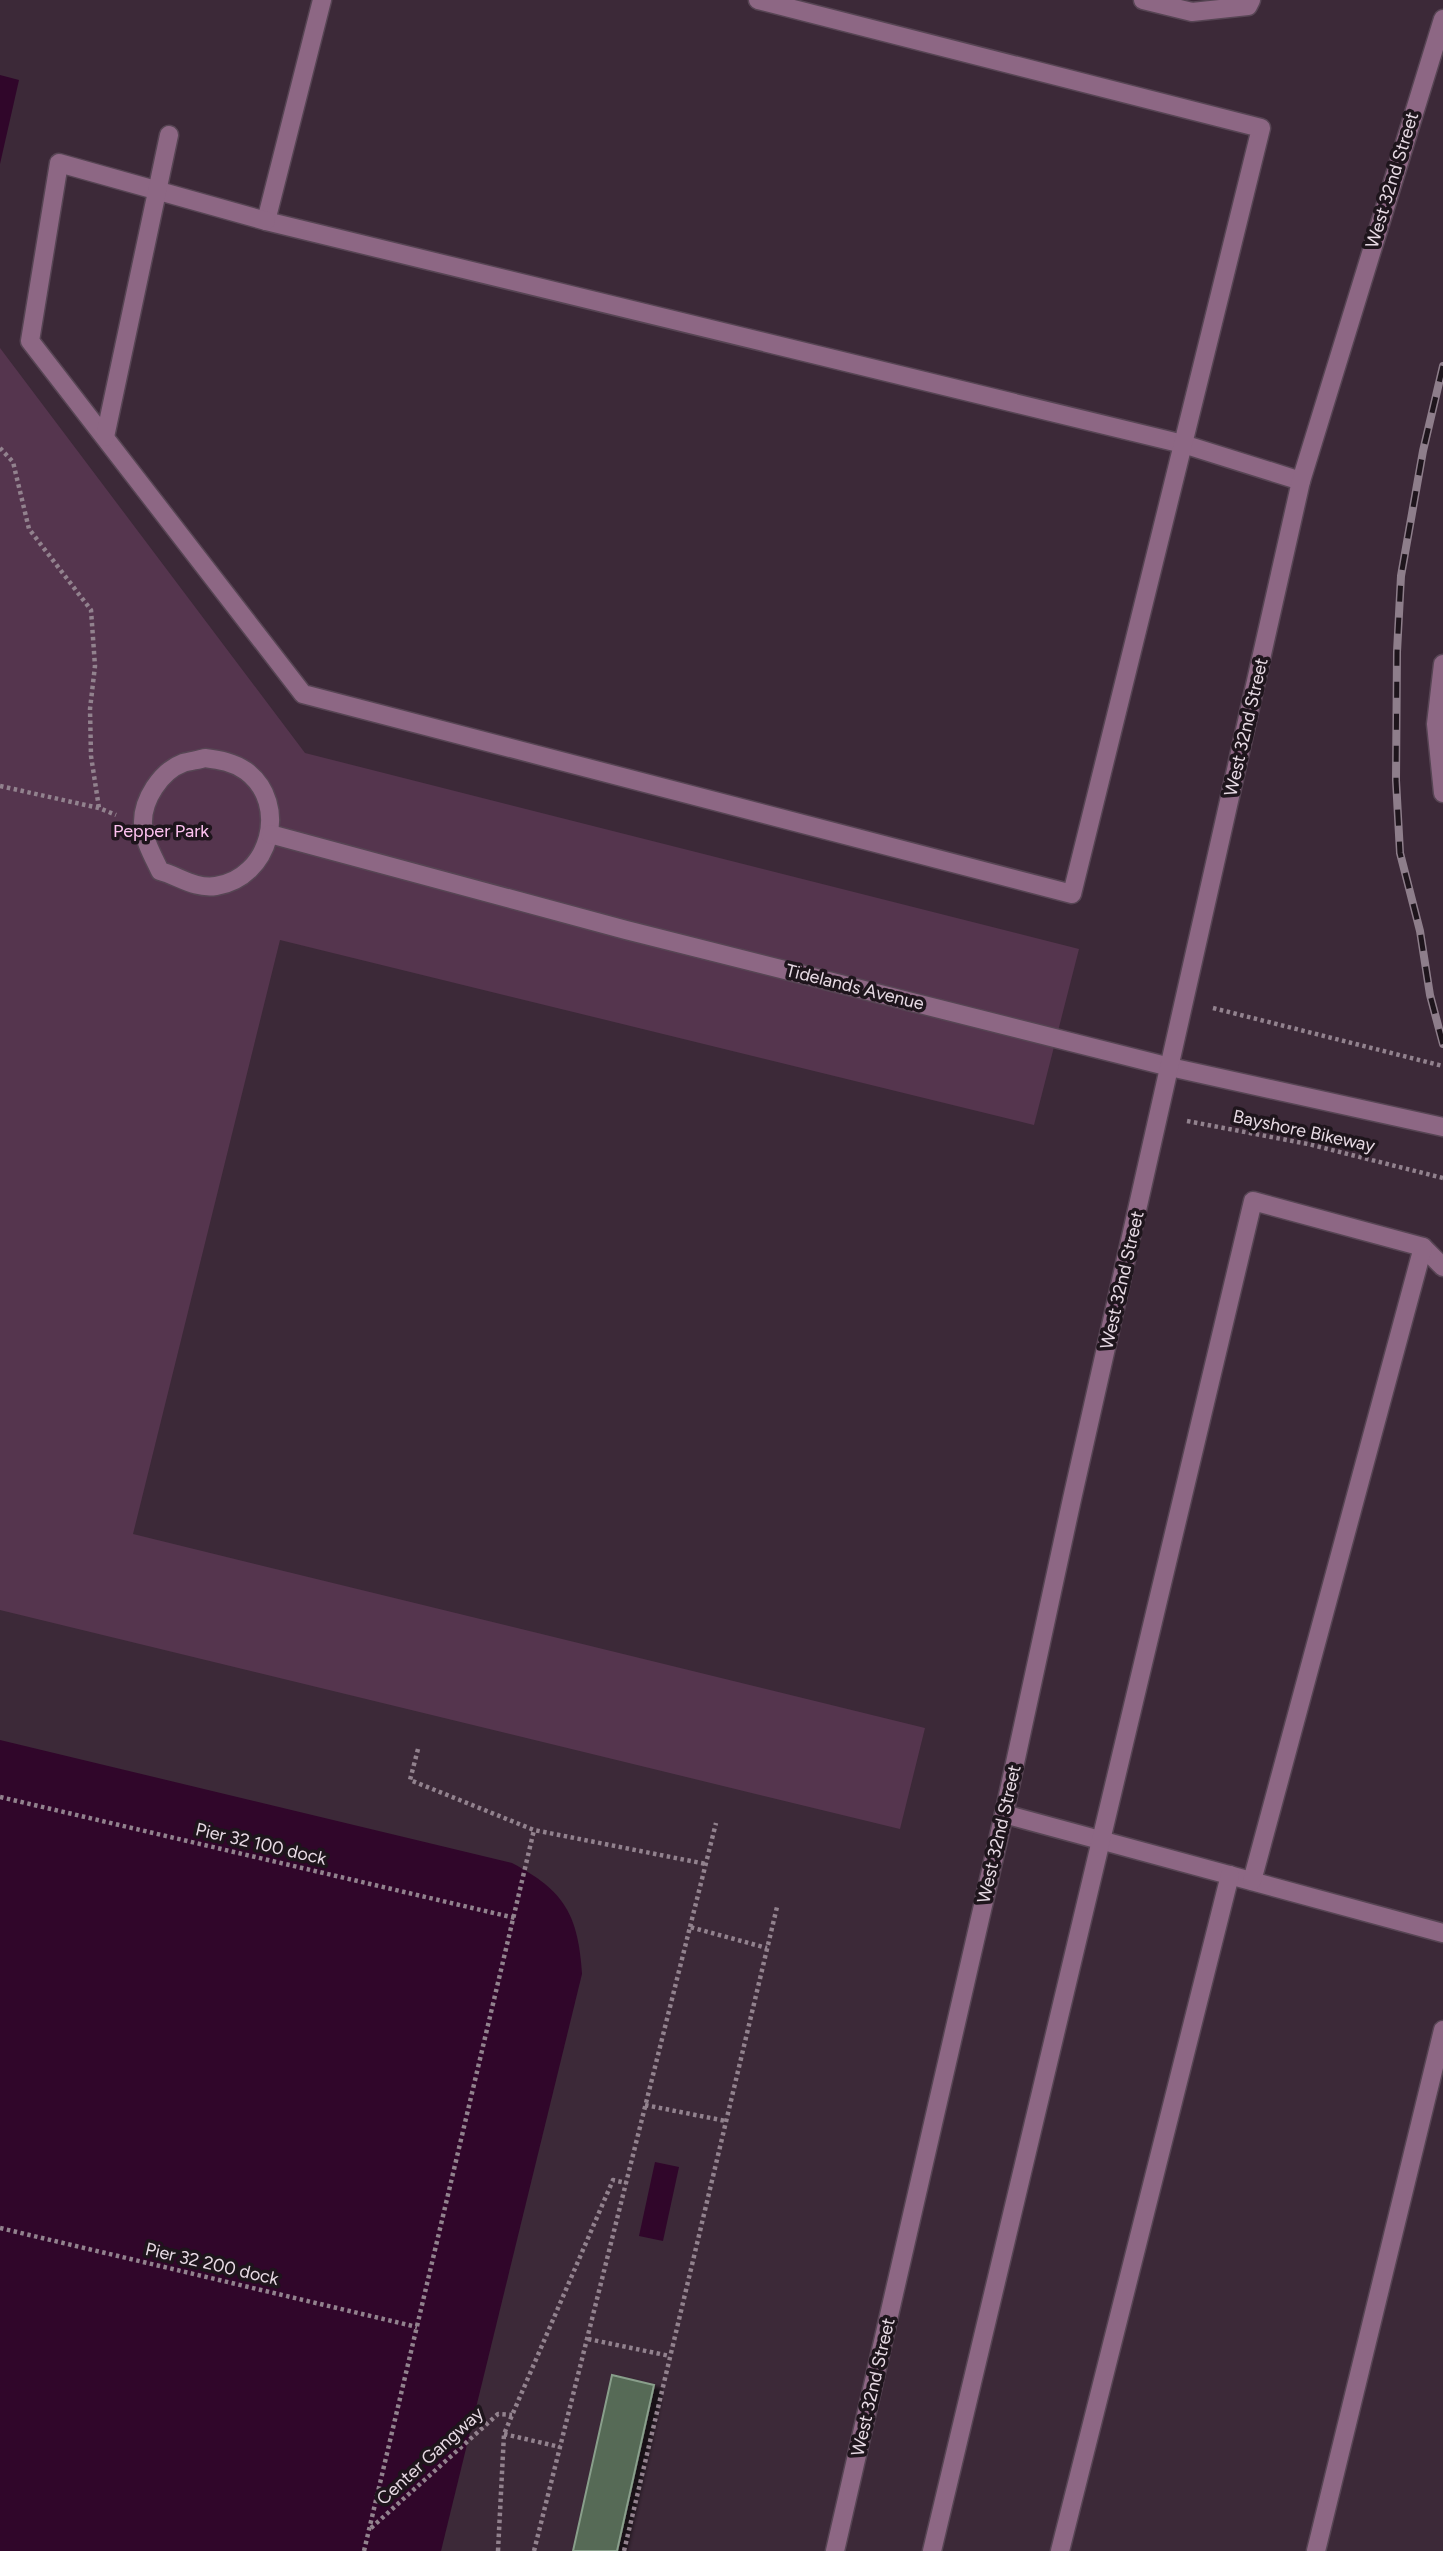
<svg xmlns="http://www.w3.org/2000/svg" width="1443" height="2551" viewBox="0 0 1443 2551" font-family="Figtree,sans-serif">
<defs>
<filter id="shadow"><feDropShadow dx="8" dy="4.5" stdDeviation="2" flood-color="#0009"/></filter>
</defs>
<rect width="100%" height="100%" fill="#3c2938"/>
<polygon fill="#55354e" points="0,348 305,753 1079,949 1034,1125 280,940 133,1534 925,1728 900,1829 0,1610"/>
<g fill="#30062a">
<polygon points="0,75 19,80 0,164"/>
<path d="M0 1740 512 1863C565 1891 578 1915 582 1974L441 2551H0Z"/>
<polygon points="655,2162 679,2167 663,2241 639,2236"/>
</g>
<polygon fill="#566a57" stroke="#899f8b" stroke-width="2" filter="url(#shadow)" points="612,2375 654,2385 617,2551 573,2551"/>
<g fill="none" stroke-linecap="round" stroke-linejoin="round">
<defs>
<g id="minor">
<polyline points="322,0 266,221 1183,444 1301,481"/>
<polyline points="1143,0 1192,12 1248,6 1251,0"/>
<polyline points="266,221 59,163 30,341 303,694 1072,894 1261,128 758,0"/>
<polyline points="105,437 169,135"/>
<polyline points="1443,664 1436,724 1443,793"/>
<path d="M205 758C220 760 233 762 246 771 290 804 270 878 216 886 194 889 179 876 160 871 153 856 144 841 143 824 142 800 161 771 183 763 190 761 198 760 205 758Z"/>
<polyline points="270,834 626,930 1170,1067 1443,1127"/>
<polyline points="1423,1247 1443,1267"/>
<polyline points="1004,1814 1443,1933"/>
<polyline points="835,2551 1004,1814 1072,1499 1301,481 1443,19"/>
<polyline points="932,2551 1253,1201 1423,1247 1252,1881"/>
<polyline points="1060,2551 1230,1875"/>
<polyline points="1316,2551 1443,2030"/>
</g>
</defs>
<use href="#minor" stroke="#574554" stroke-width="21"/>
<g stroke="#92828e" stroke-width="4.5" stroke-dasharray="3.5 3.5" stroke-linecap="butt">
<polyline points="0,448 13,462 29,529 91,610 95,666 90,709 91,756 99,808"/>
<polyline points="0,786 99,808 116,815"/>
<polyline points="1213,1008 1443,1066"/>
<polyline points="1187,1121 1308,1144 1443,1178"/>
<polyline points="418,1749 410,1780 534,1830 706,1864"/>
<polyline points="0,1797 515,1918"/>
<polyline points="690,1927 716,1823"/>
<polyline points="645,2105 726,2121"/>
<polyline points="0,2228 417,2327"/>
<polyline points="588,2339 670,2356"/>
<polyline points="504,2434 560,2447"/>
<polyline points="371,2528 498,2414 512,2415"/>
<polyline points="364,2551 534,1830"/>
<polyline points="498,2551 504,2434 613,2180 626,2183"/>
<polyline points="534,2551 690,1927 767,1948"/>
<polyline points="624,2551 777,1907"/>
</g>
<use href="#minor" stroke="#8d6784" stroke-width="18"/>
<defs>
<polyline id="rail" points="1443,366 1423,451 1401,576 1397,652 1396,780 1400,853 1420,931 1430,995 1443,1044"/>
</defs>
<use href="#rail" stroke="#8e7e8b" stroke-width="8"/>
<use href="#rail" stroke="#1e151c" stroke-width="5" stroke-dasharray="16" stroke-linecap="butt"/>
</g>
<g text-anchor="middle" dominant-baseline="central" stroke-width="7" stroke-linejoin="round" paint-order="stroke">
<g font-size="18" fill="#e7dae4" stroke="#1e151c">
<text transform="translate(1392 180) rotate(-73)">West 32nd Street</text>
<text transform="translate(1246 727) rotate(-77)">West 32nd Street</text>
<text transform="translate(855 987) rotate(14)">Tidelands Avenue</text>
<text transform="translate(1304 1131) rotate(12)">Bayshore Bikeway</text>
<text transform="translate(1122 1280) rotate(-77)">West 32nd Street</text>
<text transform="translate(999 1834) rotate(-77)">West 32nd Street</text>
<text transform="translate(261 1844) rotate(13)">Pier 32 100 dock</text>
<text transform="translate(212 2264) rotate(13)">Pier 32 200 dock</text>
<text transform="translate(873 2387) rotate(-77)">West 32nd Street</text>
<text transform="translate(430 2456) rotate(-42)">Center Gangway</text>
</g>
<g font-size="18" fill="#fec2f0" stroke="#1e151c">
<text x="161" y="831">Pepper Park</text>
</g>
</g>
</svg>
